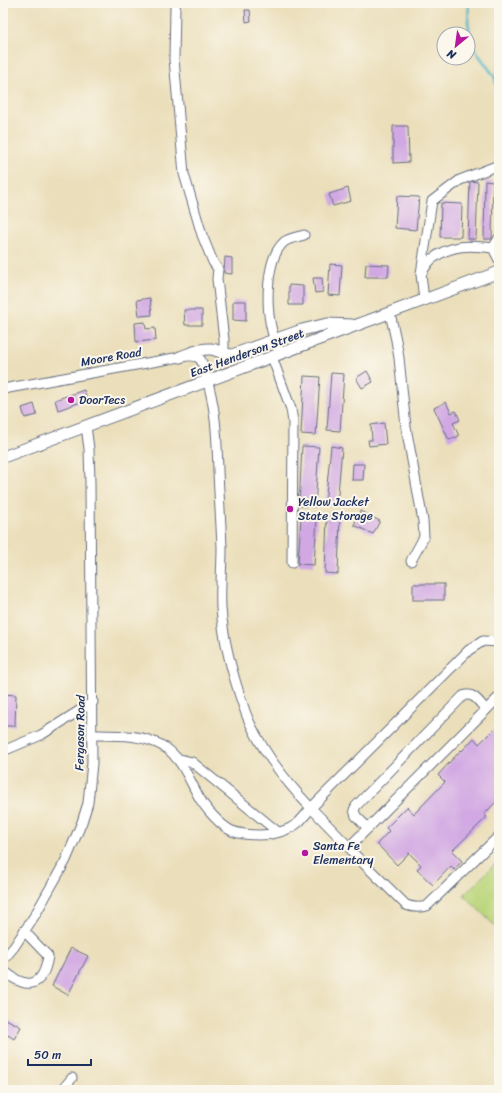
<svg xmlns="http://www.w3.org/2000/svg" width="502" height="1093" viewBox="0 0 502 1093" font-family="Sriracha,sans-serif">
<rect width="100%" height="100%" fill="#fbf7ec"/>
<filter id="ink" filterUnits="userSpaceOnUse"><feTurbulence type="fractalNoise" baseFrequency=".025" numOctaves="2"/><feDisplacementMap in="SourceGraphic" scale="8" xChannelSelector="R" yChannelSelector="G"/><feConvolveMatrix kernelMatrix="1 2 1 2 8 2 1 2 1" color-interpolation-filters="sRGB"/></filter>
<filter id="wash" filterUnits="userSpaceOnUse"><feTurbulence type="fractalNoise" baseFrequency=".012" numOctaves="4" result="noise"/><feDisplacementMap in="SourceGraphic" scale="16" xChannelSelector="R" yChannelSelector="G"/><feGaussianBlur stdDeviation="0.9" result="paint"/><feColorMatrix in="noise" values="0 0 0 0 0 0 0 0 0 0 0 0 0 0 0 0 0 1.4 0 .05"/><feComposite in="paint" operator="in"/></filter>
<g filter="url(#wash)">
<rect width="100%" height="100%" fill="#ebdfbb"/>
<polygon fill="#bbd67c" stroke="#6b826d" points="499,860 499,930 464,895"/>
<g fill="none" stroke-linecap="round" stroke-linejoin="round">
<polyline stroke="#4db7ca" stroke-width="2.5" points="469,3 468,22 473,47 494,76 499,95"/>
</g>
<g id="blocks">
<g fill="#d1a8e3">
<polygon points="245,10 250,10 251,21 246,22"/>
<polygon points="393,126 408,126 409,162 393,163"/>
<polygon points="470,181 478,182 476,239 468,239"/>
<polygon points="485,181 493,182 492,239 484,239"/>
<polygon points="348,188 351,201 333,206 329,194"/>
<polygon points="397,196 419,197 416,230 395,228"/>
<polygon points="441,203 462,204 461,237 440,237"/>
<polygon points="225,257 232,258 232,274 224,273"/>
<polygon points="330,264 342,265 340,296 328,295"/>
<polygon points="366,264 389,265 388,277 365,277"/>
<polygon points="313,278 322,278 323,292 315,293"/>
<polygon points="289,285 303,286 303,305 289,305"/>
<polygon points="150,298 152,315 139,316 137,300"/>
<polygon points="233,301 246,301 246,321 233,320"/>
<polygon points="184,310 202,310 202,325 185,325"/>
<polygon points="145,322 146,329 155,328 156,340 136,342 135,323"/>
<polygon points="367,371 373,382 362,388 356,378"/>
<polygon points="331,373 344,374 340,431 327,430"/>
<polygon points="304,376 320,377 316,435 301,434"/>
<polygon points="84,390 87,400 58,410 55,400"/>
<polygon points="446,402 451,413 456,411 460,420 453,423 459,436 449,440 434,408"/>
<polygon points="34,404 37,415 25,418 22,408"/>
<polygon points="384,423 386,444 369,446 368,440 372,440 371,425"/>
<polygon points="302,446 319,447 315,507 299,506"/>
<polygon points="331,446 342,448 337,505 325,504"/>
<polygon points="353,464 364,464 363,480 352,480"/>
<polygon points="360,511 380,521 373,534 354,525"/>
<polygon points="327,516 340,516 338,574 325,573"/>
<polygon points="301,517 317,518 314,565 298,564"/>
<rect x="413" y="584" width="31" height="16"/>
<polygon points="3,694 16,695 15,726 3,726"/>
<polygon points="499,724 499,799 484,814 487,817 452,851 462,861 454,870 451,866 433,885 417,870 421,865 409,853 397,865 377,844 389,831 386,828 407,807 414,814 445,782 438,775 461,750 462,751 474,738 479,744"/>
<polygon points="71,948 88,956 68,995 52,986"/>
<polygon points="4,1018 21,1027 14,1039 8,1035 3,1045"/>
</g>
</g>
</g>
<g filter="url(#ink)">
<use href="#blocks" fill-opacity="0" stroke="#646d7f" stroke-width="1"/>
<g fill="none" stroke-linecap="round" stroke-linejoin="round">
<defs>
<g id="minor">
<polyline points="176,3 175,8 174,59 184,174 202,235 213,262 218,269 217,279 224,340 224,348 222,353"/>
<polyline points="493,248 499,238"/>
<polyline points="421,274 432,201 460,180 499,165"/>
<path d="M424 300 421 274C424 269 428 262 432 259 451 244 471 245 493 248L499 260"/>
<polyline points="390,313 396,340 399,358 406,427 423,521 424,537 411,561"/>
<path d="M280 354C277 346 274 339 272 331 266 308 265 259 284 242 289 238 298 237 304 235"/>
<polyline points="272,357 291,409 293,422 292,563"/>
<path d="M3 389 180 357C186 356 195 354 200 359 203 362 204 368 205 373 216 405 217 438 218 471 219 497 221 522 222 547 222 567 220 588 221 608 223 638 233 676 243 705 254 741 285 781 311 808 307 813 303 818 299 822 289 831 272 835 259 835 250 835 240 834 232 831 221 826 206 809 200 799 190 782 183 760 166 748 144 734 118 735 92 735"/>
<path d="M499 642 483 641 469 650 311 808 349 847 355 855 406 905C414 908 419 908 427 906L499 836"/>
<polyline points="3,751 41,735 93,702"/>
<polyline points="176,758 192,762 278,832"/>
<path d="M368 828 356 816 354 810 356 806 463 696C473 691 480 703 486 710"/>
<polyline points="349,847 499,697"/>
<polyline points="3,960 14,947 35,915 66,860 82,822 88,803 92,763 90,483 89,449 86,426"/>
<path d="M3 970C26 990 43 989 48 956L24 931"/>
<polyline points="62,1090 72,1078"/>
</g>
<g id="major">
<path d="M180 357C189 354 200 348 211 349 218 350 225 355 232 355L302 330 327 324 352 325"/>
<polyline points="3,457 499,272"/>
</g>
</defs>
<use href="#minor" stroke="#646d7f" stroke-width="11"/>
<use href="#major" stroke="#646d7f" stroke-width="13"/>
<use href="#minor" stroke="#fff" stroke-width="9"/>
<use href="#major" stroke="#fff" stroke-width="11"/>
</g>
</g>
<g fill="#b5179e" stroke="#fbf7ec" stroke-width="1.5">
<circle cx="71" cy="400" r="4"/>
<circle cx="290" cy="509" r="4"/>
<circle cx="305" cy="853" r="4"/>
</g>
<g text-anchor="middle" dominant-baseline="central" stroke-width="4" stroke-linejoin="round" paint-order="stroke">
<g font-size="12" fill="#1b2f5e" stroke="#fbf7ec">
<text transform="translate(247 353) rotate(-20)">East Henderson Street</text>
<text transform="translate(111 357) rotate(-10)">Moore Road</text>
<text transform="translate(80 733) rotate(-89)">Fergason Road</text>
</g>
<g font-size="12" fill="#1b2f5e" stroke="#fbf7ec" text-anchor="start">
<text x="79" y="400">DoorTecs</text>
<text x="298" y="502">Yellow Jacket<tspan x="298" dy="14">State Storage</tspan></text>
<text x="313" y="846">Santa Fe<tspan x="313" dy="14">Elementary</tspan></text>
</g>
</g>
<rect width="502" height="1093" fill="none" stroke="#fbf7ec" stroke-width="16"/>
<g transform="translate(456 46) rotate(209)"><circle r="19" fill="#fbf7ec" stroke="#a1a7b3"/>
<path d="M0-3L7 15L0 10L-7 15Z" fill="#b5179e"/>
<text y="-6" font-size="11" font-weight="bold" text-anchor="middle" fill="#1b2f5e">N</text>
</g>
<path d="M28 1059v6h63v-6" fill="none" stroke="#1b2f5e" stroke-width="2"/>
<text x="34" y="1059" font-size="12" fill="#1b2f5e" stroke="#fbf7ec" stroke-width="3" paint-order="stroke">50 m</text>
</svg>
